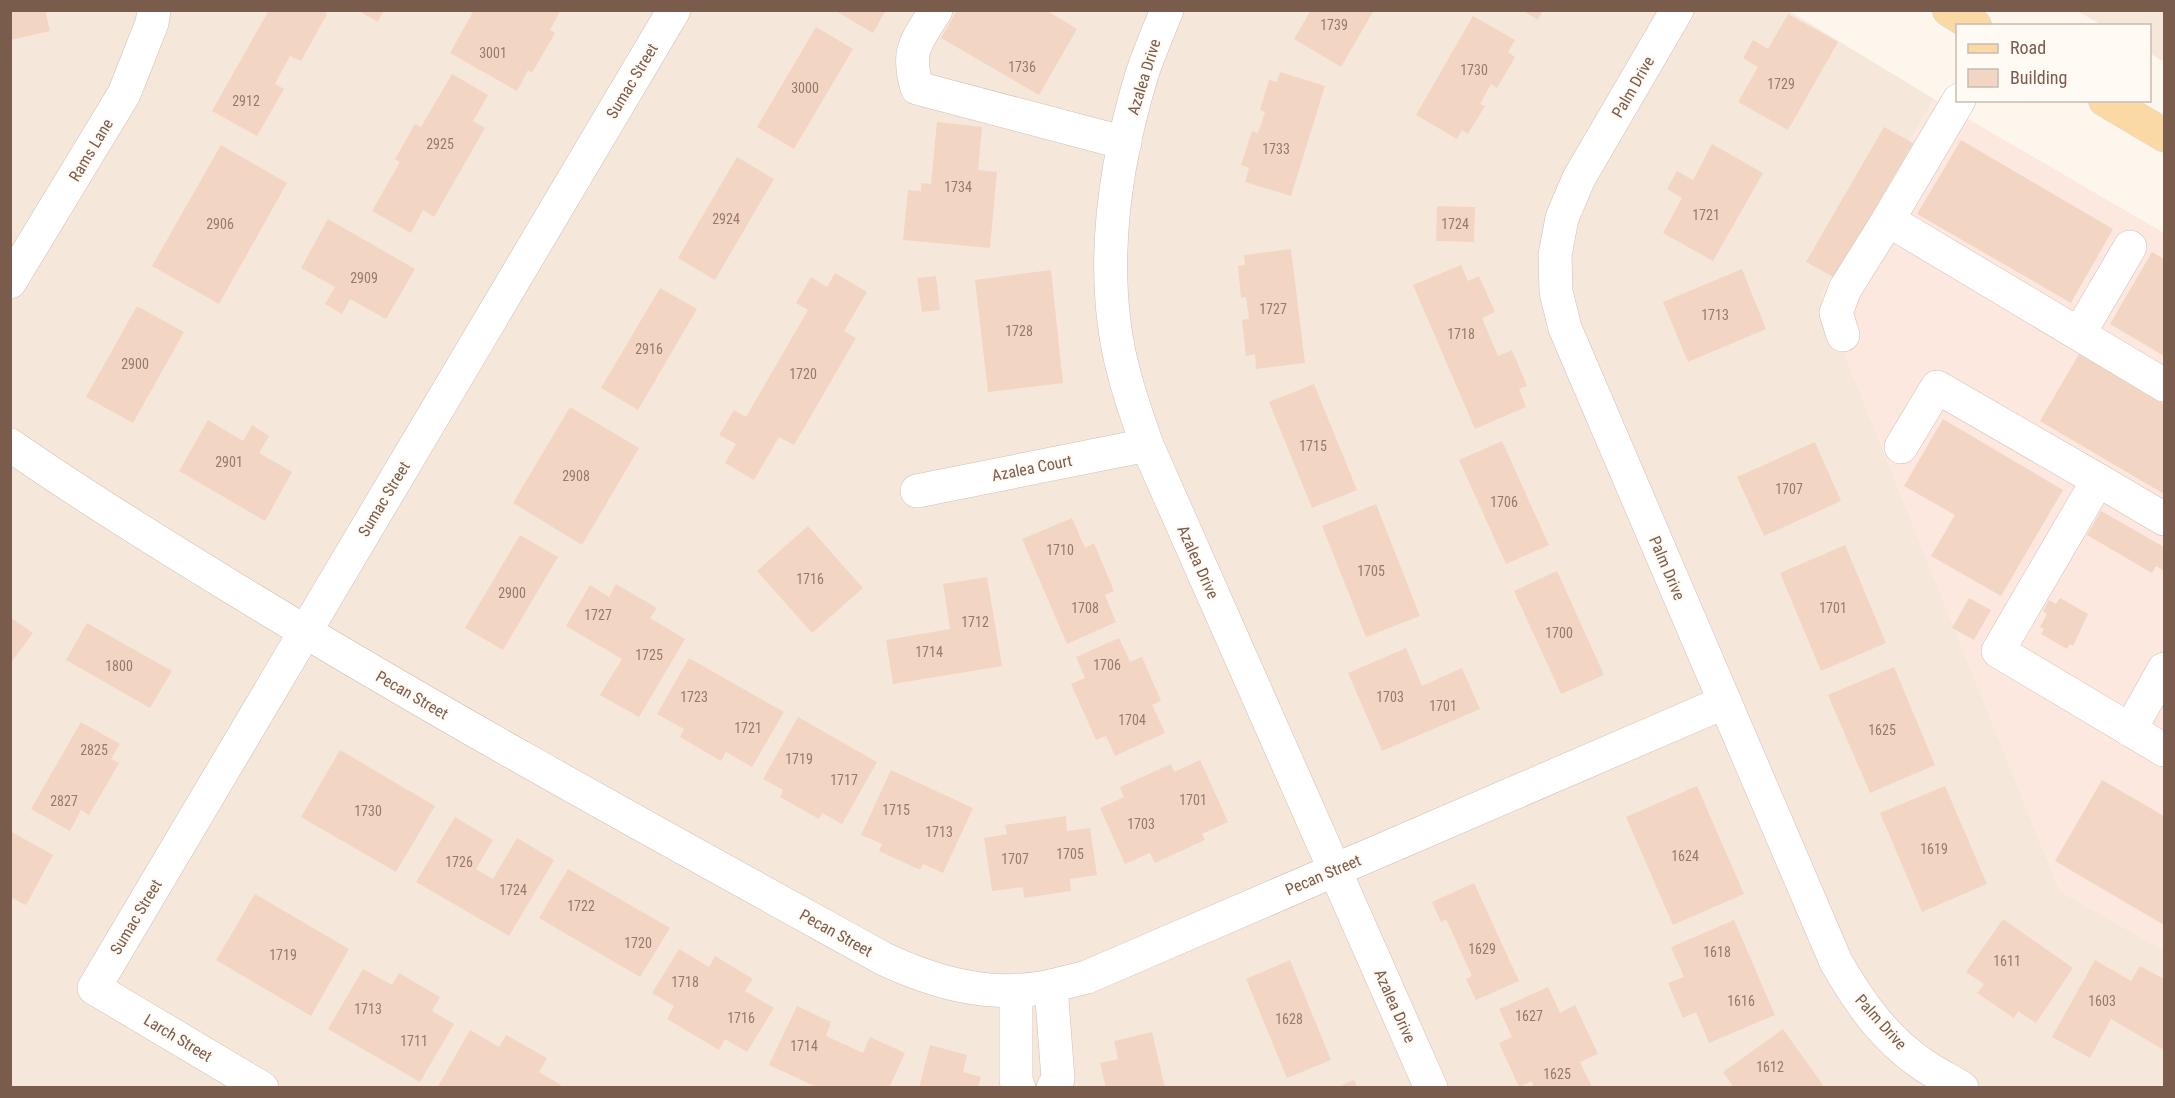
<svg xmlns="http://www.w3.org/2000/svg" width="2175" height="1098" viewBox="0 0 2175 1098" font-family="'Roboto Condensed',sans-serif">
<rect width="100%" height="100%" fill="#fdf6ec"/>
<g fill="#f5e8da">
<polygon points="10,11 1789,11 1934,99 1821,295 2060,891 2164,950 2164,1087 11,1087"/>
<polygon points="2077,11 2164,11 2164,57 2162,61 2150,53 2150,26 2102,25"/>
</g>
<polygon fill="#fde8e0" points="1934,99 2164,233 2164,950 2060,891 1821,295"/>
<g fill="#f3d5c3">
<polygon points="10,10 45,10 50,31 10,40"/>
<polygon points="269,10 322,10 327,14 301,61 290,56 275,84 284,89 257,136 212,111"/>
<polygon points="357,10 384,10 378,22"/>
<polygon points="474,10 561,10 550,30 555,33 532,73 528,70 517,91 450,53"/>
<polygon points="834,10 886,10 873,33"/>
<polygon points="957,10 1046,10 1077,29 1039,95 941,38"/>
<polygon points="1311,10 1374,10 1341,67 1294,39"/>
<polygon points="1522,10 1543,10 1538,20"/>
<polygon points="1788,14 1838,42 1788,130 1738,102 1758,67 1743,58 1753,40 1768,49"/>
<polygon points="1473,16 1515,40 1508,52 1515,57 1497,88 1491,84 1480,104 1485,106 1468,134 1462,130 1457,139 1416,115"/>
<polygon points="816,27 853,49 794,149 757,127"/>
<polygon points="1280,72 1325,86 1291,196 1245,182 1249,168 1241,165 1252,131 1258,133 1265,112 1260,110 1269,80 1277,82"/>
<polygon points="452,74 488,95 473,121 485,128 434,217 423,210 411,233 372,211 400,162 395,159 415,124 421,127"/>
<polygon points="937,122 982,127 978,170 997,172 990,248 903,240 908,190 921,191 921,183 931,184"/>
<polygon points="1884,127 1913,143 1835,278 1806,262"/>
<polygon points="1961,140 2113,229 2071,303 1917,214"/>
<polygon points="1712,144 1763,173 1713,261 1663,233 1682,198 1667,189 1677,171 1693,180"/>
<polygon points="221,145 287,183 219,304 152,266"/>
<polygon points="737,157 774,179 715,280 678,258"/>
<polygon points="1437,206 1475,207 1474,242 1436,241"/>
<polygon points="328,219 415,269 386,319 350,299 342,314 325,304 335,287 301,268"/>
<polygon points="1291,249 1305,363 1256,369 1255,354 1246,356 1242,320 1249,319 1246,297 1241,298 1238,266 1245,265 1244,255"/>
<polygon points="2152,252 2164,259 2164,356 2110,324"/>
<polygon points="1461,265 1468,281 1479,276 1495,312 1482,318 1498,356 1512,350 1527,386 1519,389 1526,407 1475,429 1413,285"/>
<polygon points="1742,269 1766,329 1688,362 1663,302"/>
<polygon points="1051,270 1063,383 988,392 975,280"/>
<polygon points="835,273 867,292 844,331 856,338 794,445 779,437 754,480 725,463 736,444 719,435 734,410 746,417 808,310 796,303 811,277 827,287"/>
<polygon points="936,276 940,310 922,312 917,278"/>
<polygon points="660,288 697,309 638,410 601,388"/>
<polygon points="137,306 184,332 133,423 86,397"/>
<polygon points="2079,354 2164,404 2164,494 2040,421"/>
<polygon points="1314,384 1357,490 1312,508 1269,402"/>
<polygon points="570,407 639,448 582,545 513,503"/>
<polygon points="1943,419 2063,490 2001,596 1931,556 1955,515 1904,486"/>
<polygon points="208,420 243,441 252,425 269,436 259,453 292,472 265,521 179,471"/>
<polygon points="1502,441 1549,545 1506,564 1459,460"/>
<polygon points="1815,442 1841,501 1764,536 1737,477"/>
<polygon points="1376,504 1420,616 1366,637 1322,526"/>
<polygon points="2101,511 2164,547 2164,571 2156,566 2152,573 2087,535"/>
<polygon points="1072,518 1085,548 1094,543 1114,591 1105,595 1116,622 1067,644 1022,539"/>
<polygon points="808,526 863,588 812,633 757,571"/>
<polygon points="520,535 558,557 503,650 465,628"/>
<polygon points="1845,545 1886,643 1821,671 1780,573"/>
<polygon points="1557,571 1604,675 1561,694 1514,591"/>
<polygon points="987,577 1002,666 893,684 886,640 950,629 943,584"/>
<polygon points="616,584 657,608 650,618 685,639 639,717 600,695 622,659 566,626 590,585 609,597"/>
<polygon points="1969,598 1991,610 1974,640 1952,628"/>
<polygon points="2060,598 2088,614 2073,646 2070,644 2067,649 2041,634 2044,629 2040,627 2047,614 2043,611 2049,600 2056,604"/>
<polygon points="10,617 33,633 10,664"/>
<polygon points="87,623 172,671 150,708 66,660"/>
<polygon points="1119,638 1130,662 1142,657 1161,701 1152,705 1165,733 1115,756 1106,736 1096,740 1071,684 1085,678 1076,657"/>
<polygon points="1406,648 1422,686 1462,668 1480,709 1382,751 1348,673"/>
<polygon points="689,658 784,712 752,767 726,752 721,761 680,737 684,729 657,714"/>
<polygon points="1894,667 1935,765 1870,793 1828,695"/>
<polygon points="798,717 877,762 842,824 822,813 819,819 780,797 783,790 763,779"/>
<polygon points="81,722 120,744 111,759 119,763 89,815 81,810 70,831 31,809"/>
<polygon points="340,750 435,806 396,872 301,817"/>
<polygon points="1200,760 1228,822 1202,834 1205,840 1155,863 1150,853 1125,864 1100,808 1124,797 1120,787 1171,764 1174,772"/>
<polygon points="891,770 973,808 943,873 923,864 920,870 879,851 882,844 861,835"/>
<polygon points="2102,780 2164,816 2164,925 2055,861"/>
<polygon points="1697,786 1744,894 1673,925 1626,817"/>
<polygon points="1945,786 1987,884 1922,912 1880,813"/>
<polygon points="1066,816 1067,831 1090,828 1097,875 1070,879 1071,891 1024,898 1023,887 992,891 984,838 1007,834 1005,825"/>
<polygon points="455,817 493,840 476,869 493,879 517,838 554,860 509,936 416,882"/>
<polygon points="10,831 53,855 26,905 10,897"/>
<polygon points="568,869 670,928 640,977 539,918"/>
<polygon points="1474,883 1519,981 1476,1000 1466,979 1472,976 1446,919 1441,922 1432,902"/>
<polygon points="255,894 349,949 311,1016 216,960"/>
<polygon points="2003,919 2073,968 2036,1023 2018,1011 2014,1018 1977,993 1984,984 1966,972"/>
<polygon points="1734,920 1775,1015 1709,1043 1696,1012 1683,1018 1668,983 1684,977 1671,947"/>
<polygon points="679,949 709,967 715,956 753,979 745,991 774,1008 747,1052 725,1039 719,1050 667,1019 674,1006 652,993"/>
<polygon points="1290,960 1331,1060 1287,1078 1246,979"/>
<polygon points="2095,960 2131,981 2140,966 2164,979 2164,1050 2111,1019 2090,1058 2052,1037"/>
<polygon points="363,969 392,985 399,973 440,997 432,1011 454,1024 420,1082 328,1029"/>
<polygon points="1548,987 1560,1013 1575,1005 1598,1054 1580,1062 1592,1087 1590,1088 1534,1088 1532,1081 1519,1087 1499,1043 1512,1037 1499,1009"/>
<polygon points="797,1006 831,1022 826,1036 863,1053 870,1037 905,1053 889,1088 819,1088 769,1065"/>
<polygon points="1783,1029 1825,1088 1734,1088 1723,1072"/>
<polygon points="470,1030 499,1047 506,1035 547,1058 539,1072 561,1085 560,1088 437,1088"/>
<polygon points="1152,1032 1165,1088 1106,1088 1100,1063 1118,1059 1114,1041"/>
<polygon points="930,1045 967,1055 963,1072 981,1077 978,1088 919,1088"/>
<polygon points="1354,1080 1358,1088 1336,1088"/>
</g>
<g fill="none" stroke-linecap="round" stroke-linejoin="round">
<defs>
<g id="minor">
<path d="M936 10C916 43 906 49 917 88L1125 143"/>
<path d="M1167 10C1158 32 1149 53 1142 74 1118 153 1104 240 1114 322 1119 365 1133 405 1147 445L1431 1088"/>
<path d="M1677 10 1579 178 1562 218 1555 255 1556 292 1565 328 1836 962C1859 1002 1883 1037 1922 1064 1935 1073 1949 1080 1962 1088"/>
<polyline points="1959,100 1888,220 2164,385"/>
<polyline points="10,282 124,94 152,23 154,10"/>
<polyline points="2079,334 2130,247"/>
<polyline points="1843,335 1836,313 1845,289 1888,220"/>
<path d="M10 445C85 497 161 544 238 591 449 720 667 839 884 959 936 983 989 998 1047 987 1060 984 1074 980 1087 977L1725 702"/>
<polyline points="1901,447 1937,387 2098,480"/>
<polyline points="917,491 1147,445"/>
<polyline points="2164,519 2098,480 1998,651 2164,750"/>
<polyline points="2130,730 2164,669"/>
<polyline points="1051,986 1058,1079 1053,1088"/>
<polyline points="1016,990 1016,1080 1019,1088"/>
<polyline points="262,1088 94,988 674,10"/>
</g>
<g id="major">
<polyline points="1949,10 1975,26"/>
<polyline points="2105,100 2164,135"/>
</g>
</defs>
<use href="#minor" stroke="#d1beb0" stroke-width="34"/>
<use href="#major" stroke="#dad1cd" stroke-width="34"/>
<use href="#minor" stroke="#fff" stroke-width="33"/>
<use href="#major" stroke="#fbd9a5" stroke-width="33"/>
</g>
<g text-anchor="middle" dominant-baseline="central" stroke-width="4.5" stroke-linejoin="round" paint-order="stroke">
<g font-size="14" fill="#987a6a">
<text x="1334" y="25">1739</text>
<text x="493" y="53">3001</text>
<text x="1022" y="67">1736</text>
<text x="1474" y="70">1730</text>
<text x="1781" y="84">1729</text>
<text x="805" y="88">3000</text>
<text x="246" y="101">2912</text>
<text x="440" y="144">2925</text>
<text x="1276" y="149">1733</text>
<text x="958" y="187">1734</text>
<text x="1706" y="215">1721</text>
<text x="726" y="219">2924</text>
<text x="220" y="224">2906</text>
<text x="1455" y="224">1724</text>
<text x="364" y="278">2909</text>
<text x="1273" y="309">1727</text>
<text x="1715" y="315">1713</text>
<text x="1019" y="331">1728</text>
<text x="1461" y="334">1718</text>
<text x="649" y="349">2916</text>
<text x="135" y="364">2900</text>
<text x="803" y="374">1720</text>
<text x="1313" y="446">1715</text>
<text x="229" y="462">2901</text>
<text x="576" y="476">2908</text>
<text x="1789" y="489">1707</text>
<text x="1504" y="502">1706</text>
<text x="1060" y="550">1710</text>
<text x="1371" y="571">1705</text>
<text x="810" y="579">1716</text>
<text x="512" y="593">2900</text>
<text x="1085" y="608">1708</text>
<text x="1833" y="608">1701</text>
<text x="598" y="615">1727</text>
<text x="975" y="622">1712</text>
<text x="1559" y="633">1700</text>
<text x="929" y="652">1714</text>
<text x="649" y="655">1725</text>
<text x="1107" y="665">1706</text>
<text x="119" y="666">1800</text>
<text x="694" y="697">1723</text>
<text x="1390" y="697">1703</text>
<text x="1443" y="706">1701</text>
<text x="1132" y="720">1704</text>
<text x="748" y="728">1721</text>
<text x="1882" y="730">1625</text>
<text x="94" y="750">2825</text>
<text x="799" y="759">1719</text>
<text x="844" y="780">1717</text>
<text x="1193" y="800">1701</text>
<text x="64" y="801">2827</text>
<text x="896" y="810">1715</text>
<text x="368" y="811">1730</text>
<text x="1141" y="824">1703</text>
<text x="939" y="832">1713</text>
<text x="1934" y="849">1619</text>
<text x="1070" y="854">1705</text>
<text x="1685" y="856">1624</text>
<text x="1015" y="859">1707</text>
<text x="459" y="862">1726</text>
<text x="513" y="890">1724</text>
<text x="581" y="906">1722</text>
<text x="638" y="943">1720</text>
<text x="1482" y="949">1629</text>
<text x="1717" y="952">1618</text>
<text x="283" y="955">1719</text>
<text x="2007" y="961">1611</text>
<text x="685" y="982">1718</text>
<text x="1741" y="1001">1616</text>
<text x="2102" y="1001">1603</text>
<text x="368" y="1009">1713</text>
<text x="1529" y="1016">1627</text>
<text x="741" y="1018">1716</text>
<text x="1289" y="1019">1628</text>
<text x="414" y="1041">1711</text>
<text x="804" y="1046">1714</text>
<text x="1770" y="1067">1612</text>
<text x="1557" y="1074">1625</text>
</g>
<g font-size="16" fill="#7a5c4d" stroke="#fffaf3">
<text transform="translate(1144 77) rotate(-73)">Azalea Drive</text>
<text transform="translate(632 81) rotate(-59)">Sumac Street</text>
<text transform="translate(1633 87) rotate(-60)">Palm Drive</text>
<text transform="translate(91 150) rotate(-59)">Rams Lane</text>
<text transform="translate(1032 468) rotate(-11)">Azalea Court</text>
<text transform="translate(384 499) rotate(-59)">Sumac Street</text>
<text transform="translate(1198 562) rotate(66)">Azalea Drive</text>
<text transform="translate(1667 568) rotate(67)">Palm Drive</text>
<text transform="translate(412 695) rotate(30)">Pecan Street</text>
<text transform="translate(1323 875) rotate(-23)">Pecan Street</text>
<text transform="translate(136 917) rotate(-59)">Sumac Street</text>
<text transform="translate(836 933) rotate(29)">Pecan Street</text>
<text transform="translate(1395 1006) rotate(66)">Azalea Drive</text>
<text transform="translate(1881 1022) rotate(48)">Palm Drive</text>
<text transform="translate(178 1038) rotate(31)">Larch Street</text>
</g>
</g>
<rect width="2175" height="1098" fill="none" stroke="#7a5c4d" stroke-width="24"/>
<rect x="1956" y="24" width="195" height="78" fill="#fffaf3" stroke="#cabbb1" stroke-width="1.5"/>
<rect x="1968" y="44" width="30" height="9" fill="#fbd9a5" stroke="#cabbb1" stroke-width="1.5"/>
<text x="2010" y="54" font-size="18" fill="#7a5c4d">Road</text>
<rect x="1968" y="69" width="30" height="18" fill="#f3d5c3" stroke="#cabbb1" stroke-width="1.5"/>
<text x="2010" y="84" font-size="18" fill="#7a5c4d">Building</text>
</svg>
